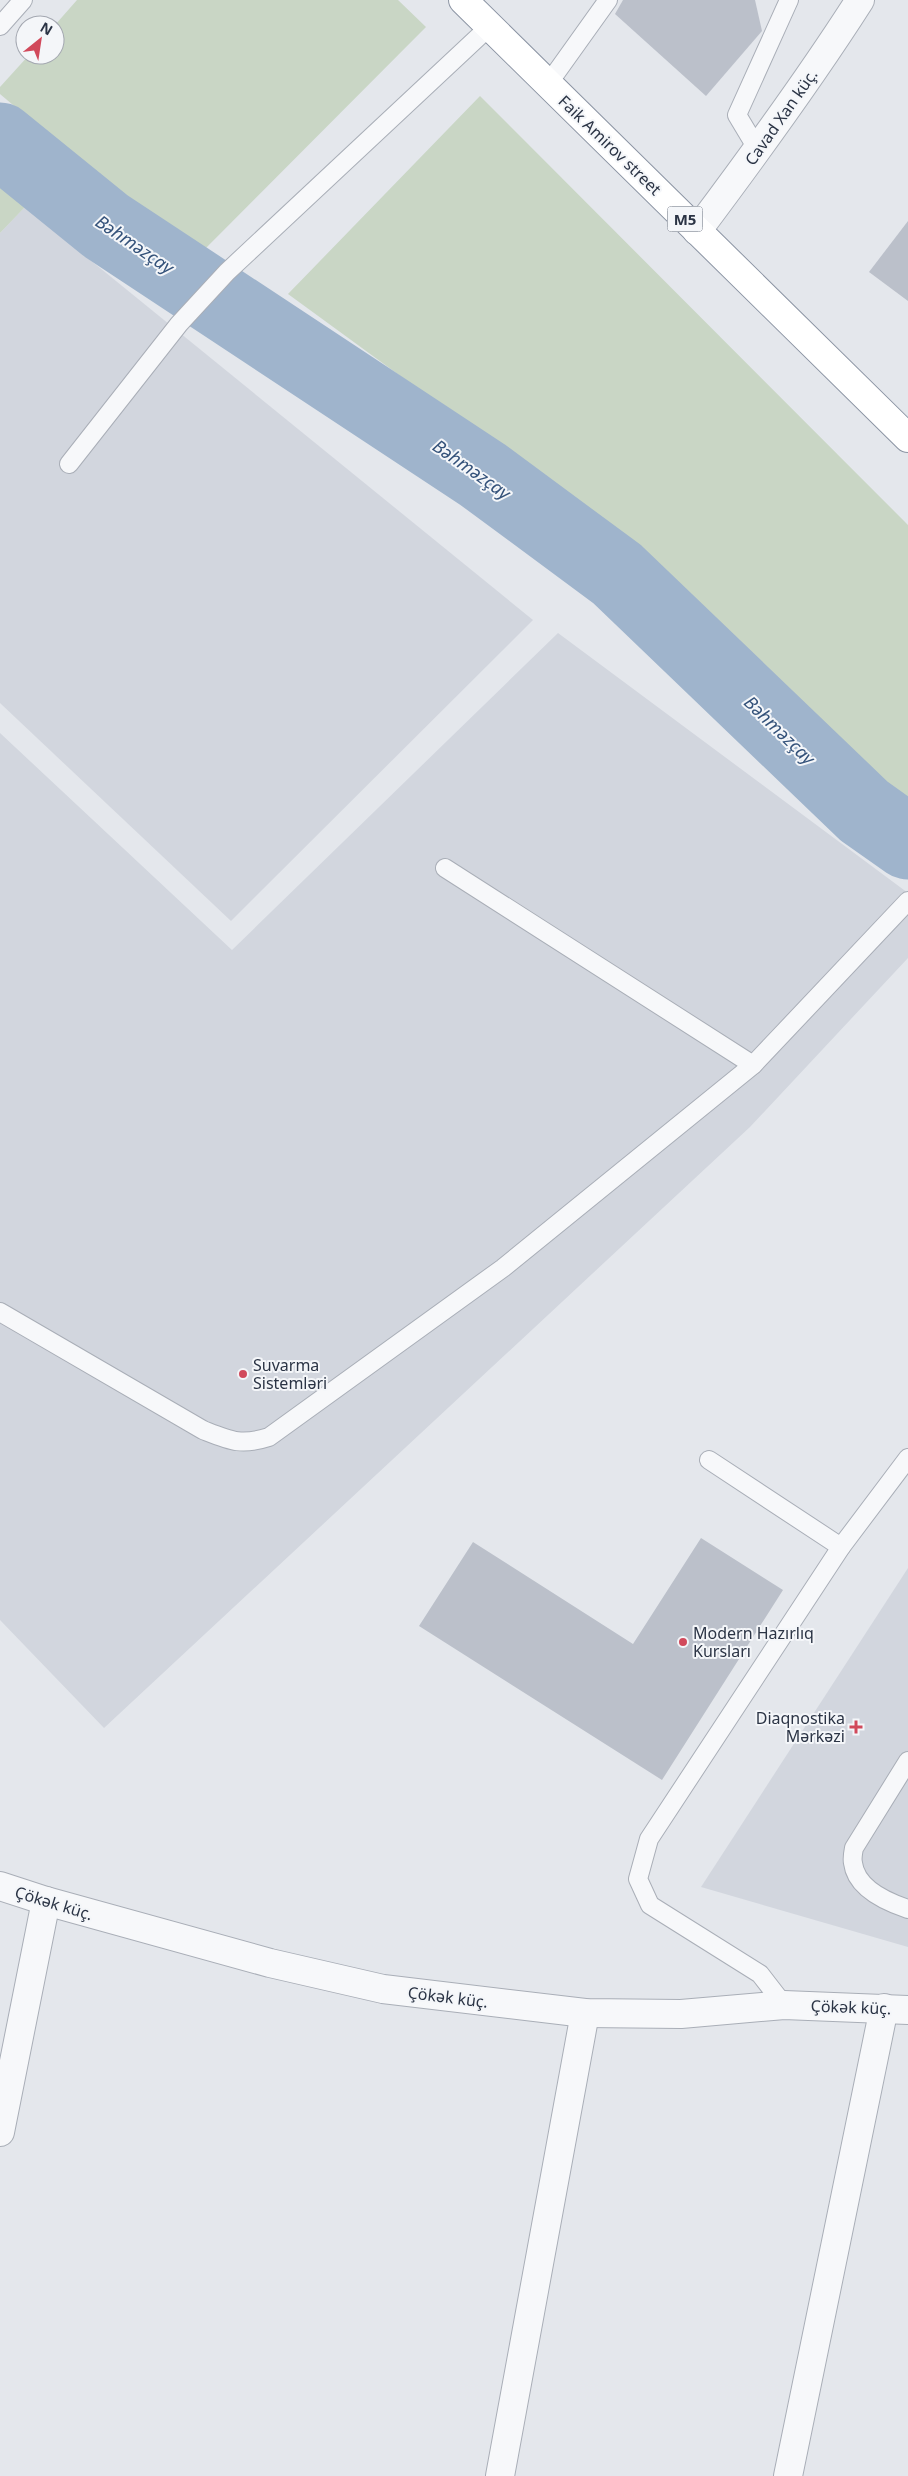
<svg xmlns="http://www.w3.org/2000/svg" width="908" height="2476" viewBox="0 0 908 2476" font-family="'Noto Sans',sans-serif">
<rect width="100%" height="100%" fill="#e4e7ec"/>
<g fill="#d2d6de">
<polygon points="25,207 533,620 231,921 0,703 0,233"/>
<polygon points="558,633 908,893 908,958 750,1127 104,1728 0,1620 0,733 232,950"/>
<polygon points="908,1568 908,1947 701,1887"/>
</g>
<g fill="#c9d6c5">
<polygon points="77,0 398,0 426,27 195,259 0,94 0,87 29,55 55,55 55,25"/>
<polygon points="480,96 908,525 908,813 613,531 288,294"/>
<polygon points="0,187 25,207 0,233"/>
</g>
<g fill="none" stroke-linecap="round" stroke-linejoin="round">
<polyline stroke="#9fb4cc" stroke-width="75" points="0,140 106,226 483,475 617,574 864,811 908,842"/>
</g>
<g fill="#bbc0ca">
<polygon points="623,0 755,0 762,31 706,96 615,14"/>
<polygon points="908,221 908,301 869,272"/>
<polygon points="701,1538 783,1590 662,1780 419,1626 473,1542 633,1644"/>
</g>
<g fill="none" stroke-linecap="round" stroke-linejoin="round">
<defs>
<g id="service">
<polyline points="0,26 23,0"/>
<polyline points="548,84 608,0"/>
<polyline points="758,150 737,115 789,0"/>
<polyline points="69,464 179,324 227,272 489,27"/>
<polyline points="445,868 753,1065"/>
<path d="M0 1312 203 1430C231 1441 241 1446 269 1437L503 1268 753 1065 908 901"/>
<polyline points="709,1460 841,1547"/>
<path d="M908 1761 854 1848C853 1853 852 1859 853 1863 856 1888 887 1902 908 1909"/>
<polyline points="784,2005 760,1974 650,1905 638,1879 649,1839 841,1547 908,1458"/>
</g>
<g id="minor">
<path d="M697 231C754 155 809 80 860 0"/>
<polyline points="0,1886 46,1901 270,1963 383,1989 585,2013 681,2014 784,2005 908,2010"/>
<polyline points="0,2132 46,1901"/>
<polyline points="500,2476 585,2013"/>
<polyline points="788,2476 884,2008"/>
</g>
<polyline id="trunk" points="463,0 908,438"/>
</defs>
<use href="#service" stroke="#a9aeb7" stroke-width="20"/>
<use href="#minor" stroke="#a9aeb7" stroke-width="30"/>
<use href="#trunk" stroke="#8b94a3" stroke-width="30"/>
<use href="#service" stroke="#f7f8fa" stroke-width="18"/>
<use href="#minor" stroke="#f7f8fa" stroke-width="28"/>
<use href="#trunk" stroke="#fff" stroke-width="28"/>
</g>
<g fill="#d1495b" stroke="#f4f6f9" stroke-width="2">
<circle cx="243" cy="1374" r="5"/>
<circle cx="683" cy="1642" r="5"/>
<path d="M853.5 1719.5h5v5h5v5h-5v5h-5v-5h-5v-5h5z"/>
</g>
<g text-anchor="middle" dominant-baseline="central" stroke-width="4" stroke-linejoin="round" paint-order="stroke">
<rect fill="#f4f6f9" stroke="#676e7b" stroke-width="1" x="667.5" y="206.5" width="35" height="25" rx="4"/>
<g font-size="15" font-weight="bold" fill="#2b3445">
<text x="685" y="219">M5</text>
</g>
<g font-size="16" fill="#2b3445" stroke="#f4f6f9">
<text transform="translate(781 117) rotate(-55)">Cavad Xan küç.</text>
<text transform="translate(610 145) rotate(44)">Faik Amirov street</text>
<text transform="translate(54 1903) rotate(17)">Çökək küç.</text>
<text transform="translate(448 1997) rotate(7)">Çökək küç.</text>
<text transform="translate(851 2007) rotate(2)">Çökək küç.</text>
</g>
<g font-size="16" fill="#2b3445" stroke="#f4f6f9" text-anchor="start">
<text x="253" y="1365">Suvarma<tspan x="253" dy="18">Sistemləri</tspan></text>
<text x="693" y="1633">Modern Hazırlıq<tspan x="693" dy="18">Kursları</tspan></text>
<text x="845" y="1718" text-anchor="end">Diaqnostika<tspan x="845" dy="18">Mərkəzi</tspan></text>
</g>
<g font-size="18" font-style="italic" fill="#34527a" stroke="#f4f6f9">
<text transform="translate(135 244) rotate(34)">Bəhməzçay</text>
<text transform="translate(472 469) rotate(35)">Bəhməzçay</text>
<text transform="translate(780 730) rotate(44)">Bəhməzçay</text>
</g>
</g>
<g transform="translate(40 40) rotate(30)"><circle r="24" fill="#f4f6f9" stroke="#a4a8b1"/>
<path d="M0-4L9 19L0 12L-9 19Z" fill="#d1495b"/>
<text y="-8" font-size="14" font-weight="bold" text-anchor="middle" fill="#2b3445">N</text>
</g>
</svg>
